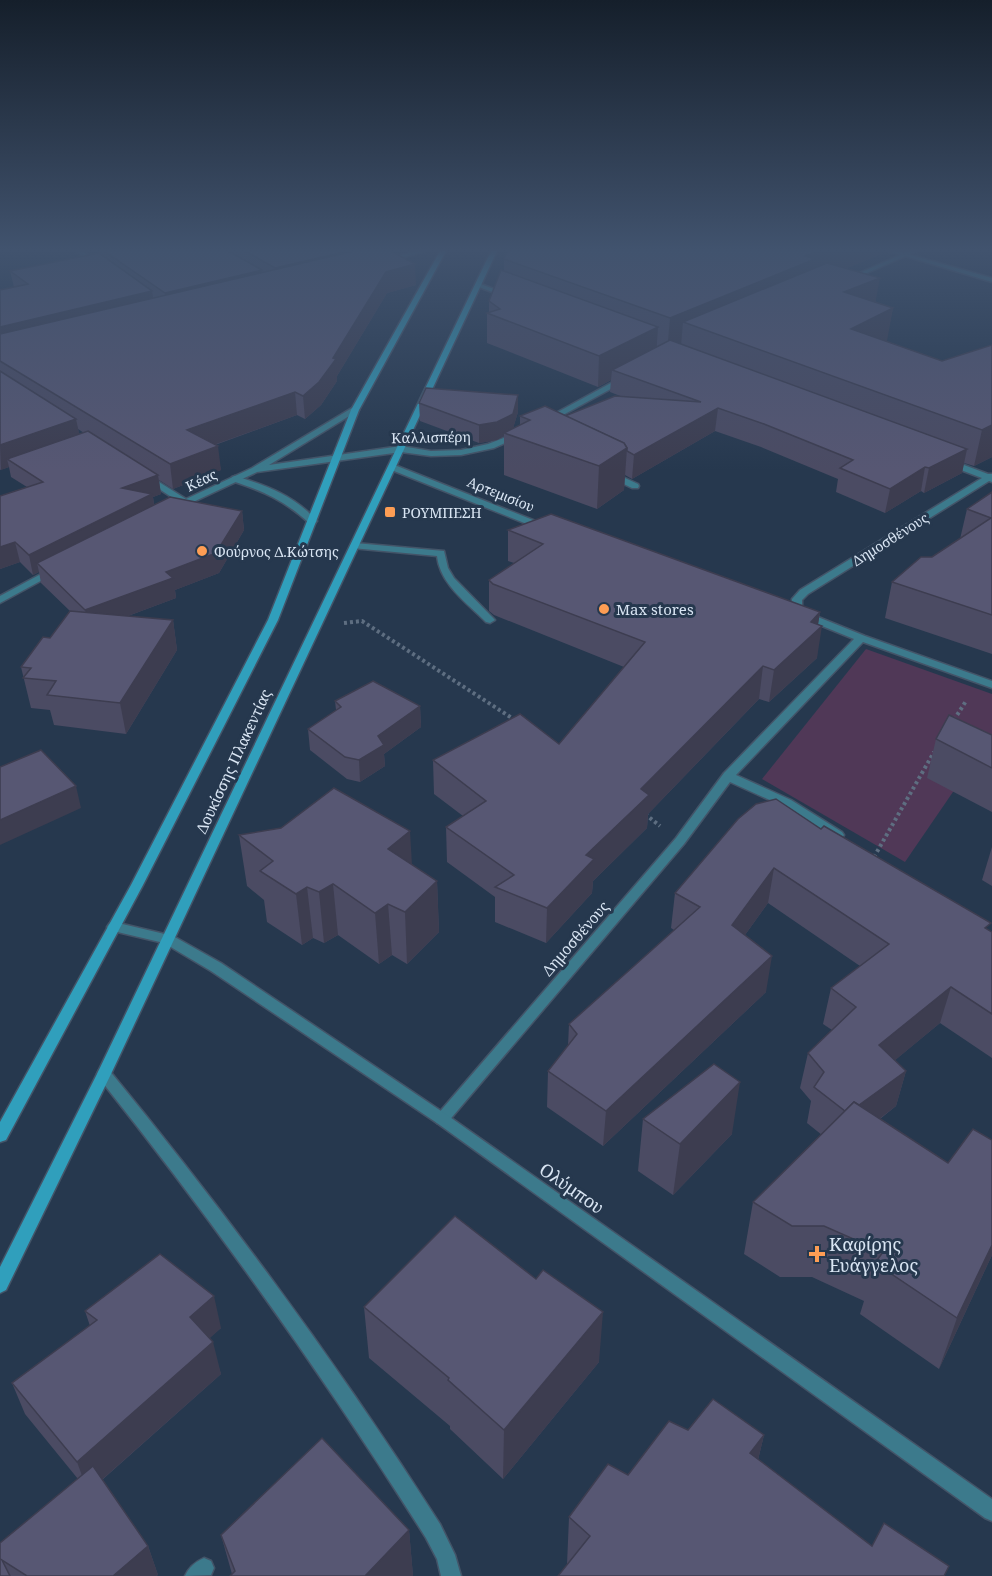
<svg xmlns="http://www.w3.org/2000/svg" width="992" height="1576" viewBox="0 0 992 1576" font-family="'Noto Serif',serif">
<rect width="100%" height="100%" fill="#26384e"/>
<polygon fill="#503857" points="866,649 992,694 992,735 905,862 762,779"/>
<g fill="none" stroke-linecap="round" stroke-linejoin="round">
<defs>
<g id="service">
<path d="M235 476C266 485 295 496 317 521L315 523H309C284 500 263 491 232 481V477Z"/>
<path d="M355 543 444 551 448 568 454 578 495 620 490 623 486 622C467 603 440 584 437 556L352 548V544Z"/>
</g>
<polygon id="pedestrian" points="392,464 548,526 550,528 545,531 542,530 389,469 388,467"/>
<g id="minor">
<polygon points="76,251 83,251 100,264 95,265"/>
<polygon points="417,251 426,251 386,262 383,260"/>
<polygon points="909,251 917,251 851,280 846,279"/>
<polygon points="478,283 510,295 511,296 506,297 476,286 476,284"/>
<polygon points="622,377 629,379 550,422 543,420"/>
<polygon points="352,408 359,410 269,465 401,446 431,451 461,450 488,444 519,432 523,435 494,448 461,455 431,456 401,452 257,472 176,510 171,507 179,502 144,479 148,476 151,477 186,499 252,468"/>
<polygon points="948,459 988,474 992,474 992,482 989,481 808,594 802,600 802,607 808,613 865,636 992,681 992,688 863,642 736,775 791,800 842,832 844,835 842,838 834,838 783,806 730,782 684,844 447,1123 442,1125 437,1123 434,1119 437,1115 676,838 724,773 854,639 800,617 792,608 792,599 800,590 982,478 945,464 945,460"/>
<polygon points="612,472 638,484 639,486 638,488 632,488 609,477 609,473"/>
<polygon points="54,567 59,570 57,572 0,603 0,596"/>
<path d="M104 1068 109 1070C228 1215 339 1366 440 1524L455 1555 461 1576H441L437 1559 426 1538C325 1378 217 1226 99 1078L97 1074 99 1070Z"/>
<path d="M204 1558 211 1561 214 1568 211 1575 185 1576C189 1567 195 1562 204 1558Z"/>
</g>
<g id="tertiary">
<polygon points="888,251 897,251 992,278 992,282"/>
<polygon points="114,922 173,936 221,963 447,1115 992,1499 992,1521 985,1518 437,1123 211,971 164,943 109,930 107,927 109,924"/>
</g>
<g id="secondary">
<polygon points="440,251 446,251 359,410 278,620 143,885 6,1140 0,1142 0,1122 131,885 268,620 351,410"/>
<polygon points="491,251 497,251 111,1074 6,1290 0,1293 0,1267 97,1074"/>
</g>
</defs>
<use href="#service" stroke="#435468" stroke-width="3"/>
<use href="#pedestrian" stroke="#435468" stroke-width="3"/>
<use href="#minor" stroke="#435468" stroke-width="3"/>
<use href="#tertiary" stroke="#435468" stroke-width="3"/>
<use href="#secondary" stroke="#435468" stroke-width="3"/>
<g stroke="#5e6e81" stroke-width="4" stroke-dasharray="3 3" stroke-linecap="butt">
<polyline points="344,623 362,621 515,720"/>
<polyline points="954,720 966,701"/>
<polyline points="645,814 660,826"/>
<polyline points="874,857 934,752"/>
</g>
<use href="#service" fill="#3c7a8c" fill-rule="evenodd"/>
<use href="#pedestrian" fill="#3c7a8c" fill-rule="evenodd"/>
<use href="#minor" fill="#3c7a8c" fill-rule="evenodd"/>
<use href="#tertiary" fill="#3c7a8c" fill-rule="evenodd"/>
<use href="#secondary" fill="#309fbc" fill-rule="evenodd"/>
</g>
<g fill="#4b4b63" fill-rule="evenodd">
<path d="M98 251H391L416 285 387 293 337 376V381L321 405 305 419 297 415 215 445 221 470 173 489 159 480 161 494 153 497 154 505 242 511 244 530 219 573 175 590 176 598 128 616 173 620 177 650 126 734 54 725 50 710 31 708 21 667 50 638 70 611 41 583 39 572 33 575 20 562 0 569V496L27 487 11 477 9 467 0 470V290L14 287 10 271 98 253ZM78 429 84 433 79 434Z"/>
<polygon points="886,252 847,268 876,302 893,308 886,341 942,361 992,345 992,457 974,466 964,463 962,473 924,493 921,491 885,513 836,492 838,479 761,447 715,431 632,479 625,475 624,490 597,509 504,475 504,436 497,440 479,443 420,421 419,403 518,412 513,428 520,425 520,416 565,416 623,397 610,392 611,380 598,387 487,343 487,313 489,313 489,301 504,271 504,259"/>
<polygon points="992,492 992,654 885,618 892,582 960,539 967,509"/>
<polygon points="508,530 820,612 818,624 817,658 769,702 759,699 648,814 647,828 593,881 592,893 546,943 495,922 495,897 447,862 446,827 463,816 434,794 433,760 559,744 624,667 494,615 489,611 489,580 514,563 508,561"/>
<polygon points="335,701 420,706 421,727 384,754 385,766 360,782 347,779 310,750 308,729 336,710"/>
<polygon points="992,735 992,812 927,778 936,739"/>
<polygon points="821,829 992,932 992,1058 940,1023 895,1060 906,1071 896,1106 880,1119 992,1255 939,1369 860,1314 864,1301 812,1277 780,1277 744,1254 753,1202 822,1135 807,1123 811,1101 800,1088 808,1053 832,1030 823,1024 831,988 860,966 768,903 745,935 766,992 603,1146 547,1107 548,1071 568,1046 569,1024 674,930 671,928 675,893"/>
<polygon points="239,835 412,865 437,881 439,932 407,964 392,955 379,964 338,935 324,943 313,938 302,945 267,922 264,900 247,886"/>
<polygon points="992,847 992,886 982,880"/>
<polygon points="643,1119 732,1134 673,1195 638,1171"/>
<polygon points="364,1307 599,1362 503,1479 450,1429 450,1426 369,1358"/>
<polygon points="85,1311 221,1328 209,1338 221,1374 102,1480 148,1546 158,1575 156,1576 0,1576 0,1543 78,1479 25,1414 12,1383 90,1326"/>
<polygon points="688,1430 764,1435 758,1460 872,1546 949,1566 567,1565 569,1517"/>
<polygon points="409,1530 413,1576 230,1576 232,1574 221,1535"/>
</g>
<g fill="#3d3d50">
<polygon points="348,251 372,251 276,283 275,268"/>
<polygon points="818,251 886,251 886,252 812,282 683,322 681,346 667,352 670,318 805,256"/>
<polygon points="415,264 416,285 387,293 337,376 337,381 321,405 305,419 303,396 333,358 386,272"/>
<polygon points="262,270 263,285 167,309 165,293"/>
<polygon points="880,278 874,310 844,292"/>
<polygon points="152,291 155,312 0,350 0,327"/>
<polygon points="893,308 887,341 846,363 851,329"/>
<polygon points="658,327 656,357 612,370 611,380 598,387 599,356"/>
<polygon points="295,392 297,415 191,453 187,430"/>
<polygon points="518,395 518,412 512,432 504,433 504,436 497,440 479,443 479,425"/>
<polygon points="718,408 715,431 632,479 634,455"/>
<polygon points="76,419 81,442 7,459 9,467 1,470 0,445"/>
<polygon points="992,425 992,457 974,466 982,430"/>
<polygon points="218,446 221,470 173,489 170,464"/>
<polygon points="627,448 624,490 597,509 599,466"/>
<polygon points="967,449 962,473 924,493 929,468"/>
<polygon points="925,467 921,491 885,513 890,489"/>
<polygon points="158,475 161,494 153,497 155,513 37,563 39,572 33,575 29,555 122,488"/>
<polygon points="242,511 244,530 219,573 175,590 176,598 90,630 85,610 166,572"/>
<polygon points="15,542 20,562 0,569 0,547"/>
<polygon points="820,612 817,631 822,626 817,658 769,702 774,670 811,622"/>
<polygon points="173,620 177,650 126,734 120,703"/>
<polygon points="763,666 759,699 648,814 647,828 593,881 592,893 546,943 547,908 586,855 641,789"/>
<polygon points="420,706 421,727 384,754 385,766 360,782 359,760 378,736"/>
<polygon points="76,786 81,808 0,845 0,820"/>
<polygon points="410,831 413,882 388,849"/>
<polygon points="774,868 768,903 727,960 732,925"/>
<polygon points="437,881 439,932 407,964 405,912"/>
<polygon points="333,884 338,935 324,943 319,892"/>
<polygon points="307,887 313,938 302,945 296,894"/>
<polygon points="388,904 392,955 379,964 375,913"/>
<polygon points="772,956 766,992 603,1146 606,1111"/>
<polygon points="951,987 940,1023 870,1081 879,1045"/>
<polygon points="906,1071 896,1106 840,1149 848,1113"/>
<polygon points="740,1082 732,1134 673,1195 680,1144"/>
<polygon points="992,1245 992,1255 939,1369 957,1318"/>
<polygon points="214,1296 221,1328 198,1349 190,1317"/>
<polygon points="603,1312 599,1362 503,1479 504,1430"/>
<polygon points="213,1342 221,1374 88,1492 77,1462"/>
<polygon points="764,1435 752,1484 750,1453"/>
<polygon points="409,1530 413,1576 365,1576"/>
<polygon points="148,1546 158,1575 156,1576 113,1576"/>
</g>
<g fill="#575773" stroke="#3d3d50" stroke-width="1.5">
<polygon points="104,251 228,251 262,270 165,293"/>
<polygon points="245,251 348,251 275,268"/>
<polygon points="354,251 391,251 415,264 386,272 333,358 336,359 319,382 303,396 295,392 187,430 218,446 170,464 0,361 0,334"/>
<polygon points="507,251 818,251 805,256 815,259 670,318 504,259"/>
<polygon points="99,253 152,291 0,327 0,290 28,284 10,271"/>
<polygon points="827,263 880,278 844,292 893,308 851,329 942,361 992,345 992,425 982,430 683,322"/>
<polygon points="501,270 658,327 599,356 487,313 500,309 489,301"/>
<polygon points="670,340 967,449 929,468 925,467 890,489 840,468 853,460 764,424 718,408 634,455 627,451 627,448 624,443 565,416 615,396 701,402 612,370"/>
<polygon points="0,371 76,419 0,445"/>
<polygon points="426,388 518,395 513,414 497,422 479,425 419,403"/>
<polygon points="545,406 624,443 627,448 599,466 504,433 530,420 520,416"/>
<polygon points="88,431 158,475 122,488 152,494 29,555 15,542 0,547 0,496 43,482 7,459"/>
<polygon points="992,492 992,615 892,582 921,557 932,557 991,518 967,509"/>
<polygon points="170,497 242,511 216,553 166,572 173,578 85,610 37,563"/>
<polygon points="551,514 820,612 811,622 822,626 774,670 763,666 641,789 649,795 586,855 594,859 547,908 495,887 514,875 446,827 486,801 433,760 520,714 559,744 645,642 493,584 489,580 543,544 508,530"/>
<polygon points="70,611 173,620 120,703 47,695 56,681 23,678 31,668 21,667 43,637 50,638"/>
<polygon points="373,681 420,706 378,736 384,745 359,760 345,757 308,729 341,707 335,701"/>
<polygon points="949,715 992,735 992,768 936,739"/>
<polygon points="41,750 76,786 0,820 0,767"/>
<polygon points="334,788 410,831 388,849 437,881 405,912 388,904 375,913 333,884 319,892 307,887 296,894 260,871 273,861 239,835 281,828"/>
<polygon points="776,799 821,829 824,826 991,923 985,928 992,932 992,1014 951,987 879,1045 906,1071 859,1105 854,1102 845,1111 814,1087 824,1072 808,1053 856,1007 831,988 889,944 774,868 732,925 772,956 606,1111 548,1071 577,1034 569,1024 700,907 675,893 738,819 756,804"/>
<polygon points="714,1064 740,1082 680,1144 643,1119"/>
<polygon points="854,1102 948,1163 973,1129 992,1140 992,1245 957,1318 875,1263 883,1252 824,1226 792,1226 753,1202"/>
<polygon points="455,1216 536,1279 543,1270 603,1312 504,1430 448,1380 449,1378 364,1307"/>
<polygon points="160,1254 214,1296 190,1317 213,1342 77,1462 12,1383 97,1320 85,1311"/>
<polygon points="713,1399 764,1435 750,1453 872,1546 884,1523 949,1566 944,1576 558,1576 590,1536 569,1517 608,1464 628,1475 669,1421 688,1430"/>
<polygon points="322,1438 409,1530 365,1576 230,1576 235,1571 221,1535"/>
<polygon points="93,1466 148,1546 113,1576 27,1576 2,1560 10,1576 0,1576 0,1543"/>
</g>
<linearGradient id="sky" x2="0" y2="1"><stop stop-color="#151f2b"/><stop offset="0.53" stop-color="#41536e"/><stop offset="1" stop-color="#41536e" stop-opacity="0"/></linearGradient>
<rect width="992" height="471" fill="url(#sky)"/>
<g fill="#fd9d54" stroke="#26384e" stroke-width="2">
<rect x="384" y="506" width="12" height="12" rx="3"/>
<circle cx="202" cy="551" r="6"/>
<circle cx="604" cy="609" r="6"/>
<path d="M814 1245h6v6h6v6h-6v6h-6v-6h-6v-6h6z"/>
</g>
<g text-anchor="middle" dominant-baseline="central" stroke-width="6" stroke-linejoin="round" paint-order="stroke">
<g font-size="14" fill="#d9e5f3" stroke="#26384e">
<text transform="translate(431 437) rotate(-1)">Καλλισπέρη</text>
<text transform="translate(201 480) rotate(-26)">Κέας</text>
<text transform="translate(501 494) rotate(22)">Αρτεμισίου</text>
<text transform="translate(890 539) rotate(-32)">Δημοσθένους</text>
</g>
<g font-size="14" fill="#d9e5f3" stroke="#26384e" text-anchor="start">
<text x="402" y="512">ΡΟΥΜΠΕΣΗ</text>
<text x="214" y="551">Φούρνος Δ.Κώτσης</text>
</g>
<g font-size="15" fill="#d9e5f3" stroke="#26384e" text-anchor="start">
<text x="616" y="609">Max stores</text>
</g>
<g font-size="15" fill="#d9e5f3" stroke="#26384e">
<text transform="translate(233 761) rotate(-65)">Δουκίσσης Πλακεντίας</text>
<text transform="translate(575 938) rotate(-49)">Δημοσθένους</text>
</g>
<g font-size="18" fill="#d9e5f3" stroke="#26384e">
<text transform="translate(572 1188) rotate(35)">Ολύμπου</text>
</g>
<g font-size="18" fill="#d9e5f3" stroke="#26384e" text-anchor="start">
<text x="829" y="1244">Καφίρης<tspan x="829" dy="21">Ευάγγελος</tspan></text>
</g>
</g>
</svg>
